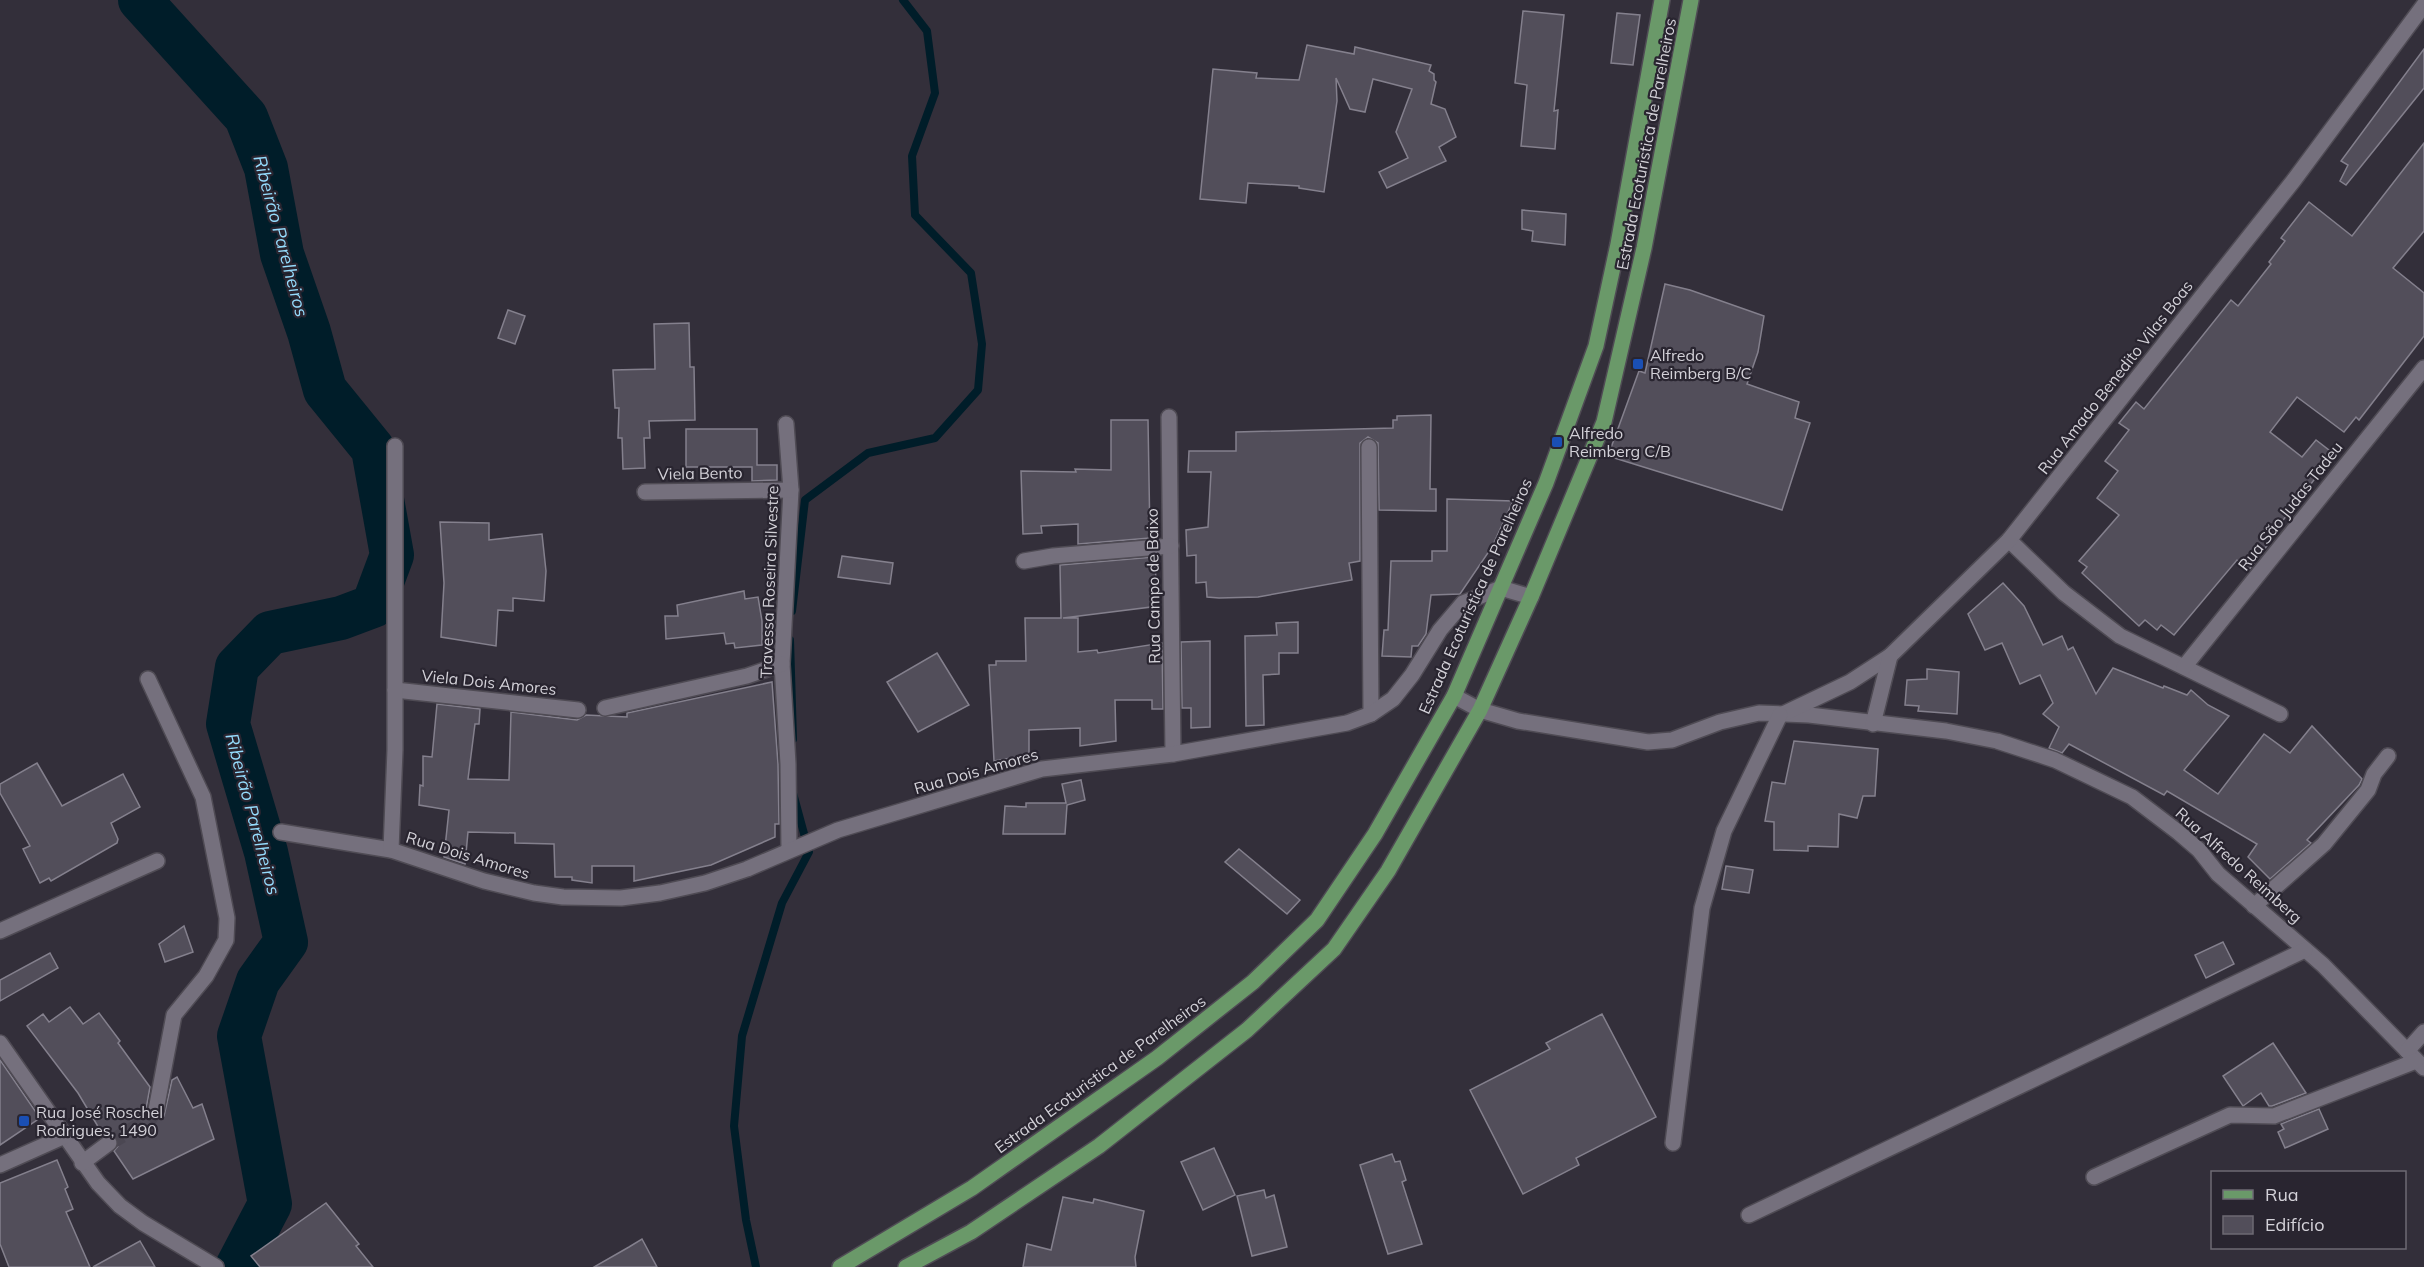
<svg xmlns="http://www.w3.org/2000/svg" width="2424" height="1267" viewBox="0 0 2424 1267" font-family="Mulish,sans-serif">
<rect width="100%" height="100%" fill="#332f3a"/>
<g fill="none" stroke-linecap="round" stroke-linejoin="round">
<g stroke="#001d29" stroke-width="8">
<polyline points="792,611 805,500 868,453 935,438 978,390 982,344 971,273 915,215 912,156 935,93 927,31 903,0"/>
<polyline points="790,640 793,739"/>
<polyline points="756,1267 746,1220 734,1126 742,1036 782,903 809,852 793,793"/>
</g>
<polyline stroke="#001d29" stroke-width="44" points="140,0 246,117 266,168 282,254 309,332 325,390 373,449 392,555 373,606 341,618 270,633 237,667 228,724 266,852 286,942 258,981 239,1036 270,1204 237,1267"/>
</g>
<g fill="#524e5a" stroke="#84808d" stroke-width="1.5">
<polygon points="1523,11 1564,15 1554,111 1558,110 1555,149 1521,146 1527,85 1515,83"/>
<polygon points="1617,13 1640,15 1633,65 1611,63"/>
<polygon points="1307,45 1354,54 1355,47 1431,65 1429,71 1434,74 1434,80 1436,82 1431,104 1445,109 1456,137 1439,147 1446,161 1387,188 1379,172 1408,158 1396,132 1412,89 1373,79 1365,112 1350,109 1336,78 1337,101 1324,192 1299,188 1299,186 1248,183 1246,203 1200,199 1213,69 1257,73 1256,78 1299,80"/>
<polygon points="2424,49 2424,88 2346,185 2340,181 2348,165 2341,161"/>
<polygon points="2424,143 2424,231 2393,268 2424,293 2424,336 2359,420 2356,417 2344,432 2297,397 2270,432 2302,457 2316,440 2334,454 2267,541 2269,543 2248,571 2237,560 2174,635 2161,625 2157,630 2145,620 2139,626 2082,573 2087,567 2079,561 2119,515 2097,498 2118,471 2105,461 2129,430 2119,423 2136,402 2144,409 2231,300 2238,306 2271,264 2269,262 2285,241 2281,238 2309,202 2352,236"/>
<polygon points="1522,210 1566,214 1565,245 1532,241 1533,231 1522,229"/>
<polygon points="1665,284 1690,290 1764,316 1758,352 1747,384 1799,402 1795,418 1810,423 1782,510 1608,456 1639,371 1645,373"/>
<polygon points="508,310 525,316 515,344 498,338"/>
<polygon points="689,323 690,367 694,367 695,420 649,421 650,438 644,438 645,468 623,469 622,438 618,438 619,408 615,408 613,370 655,369 654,324"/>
<polygon points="1431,415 1430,489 1436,489 1436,511 1379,510 1378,443 1368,437 1360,443 1360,561 1349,563 1352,580 1258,597 1219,598 1207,597 1206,582 1196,583 1196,555 1187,556 1186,530 1208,527 1211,472 1188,472 1189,451 1236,451 1236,432 1393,428 1393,420 1397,420 1397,416"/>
<polygon points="1111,420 1148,420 1150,538 1078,544 1078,524 1041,526 1042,533 1023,534 1021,471 1076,472 1075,469 1111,470"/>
<polygon points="686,429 757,429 757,465 777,465 777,480 752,481 752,467 686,467"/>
<polygon points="1447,499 1513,501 1492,547 1460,594 1431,595 1426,634 1418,646 1412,646 1411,657 1382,656 1384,630 1388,630 1391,561 1432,561 1432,551 1447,551"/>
<polygon points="440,522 489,523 489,540 542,534 546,571 544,601 513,598 513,611 498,610 496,646 441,637 444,583"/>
<polygon points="842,556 893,563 890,584 838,577"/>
<polygon points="1154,557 1157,588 1150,589 1151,607 1063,618 1078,618 1078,652 1097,650 1098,653 1162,643 1163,709 1152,709 1152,700 1115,700 1116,741 1080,746 1080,728 1029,730 1029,755 994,761 989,665 996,665 996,661 1026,661 1025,618 1061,618 1060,565"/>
<polygon points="2003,583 2024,606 2043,645 2062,636 2068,650 2073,647 2096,694 2113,668 2163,688 2164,686 2187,695 2191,690 2208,705 2229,716 2184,770 2218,794 2264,734 2290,753 2312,726 2362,779 2359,785 2307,840 2311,843 2270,879 2248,857 2257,844 2167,791 2164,795 2069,744 2062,753 2049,748 2059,727 2043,714 2053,703 2040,675 2020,684 2002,643 1985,650 1968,614"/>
<polygon points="744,591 745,599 758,597 762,621 762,645 735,648 734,643 726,644 724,633 666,639 665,616 678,616 677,605"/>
<polygon points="1298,622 1298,653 1279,653 1279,674 1263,675 1264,725 1246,726 1245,636 1277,635 1276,623"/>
<polygon points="1210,641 1210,727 1191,728 1191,708 1182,708 1181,642"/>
<polygon points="937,653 969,705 918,732 887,682"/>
<polygon points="1927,669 1959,672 1957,714 1918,711 1919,706 1905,705 1907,680 1927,679"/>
<polygon points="772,682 778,764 779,824 775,824 775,837 711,865 634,881 634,866 592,866 592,883 572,880 572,877 555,877 554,844 515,843 515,833 468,832 465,864 444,857 449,810 419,805 420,785 423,786 423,756 432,757 437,704 480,709 479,724 475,724 468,779 509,780 511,712 577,720 586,715 627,717 627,713"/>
<polygon points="1794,741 1878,749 1875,796 1863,796 1857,818 1839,814 1838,847 1808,846 1808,851 1774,850 1774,822 1765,821 1772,782 1785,784"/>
<polygon points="37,763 62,806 123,774 140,807 111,823 118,839 117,843 51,881 49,878 40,883 23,849 30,846 0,793 0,784"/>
<polygon points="1081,780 1085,800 1067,805 1065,834 1003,834 1005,806 1026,807 1026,803 1066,803 1062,784"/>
<polygon points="1239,849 1300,900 1287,914 1225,862"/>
<polygon points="1726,866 1753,870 1749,893 1722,889"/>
<polygon points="184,926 193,952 165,962 159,944"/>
<polygon points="2223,942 2234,964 2206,978 2195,955"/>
<polygon points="50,953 58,968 0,1001 0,980"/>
<polygon points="70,1007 83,1024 99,1013 120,1041 118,1043 150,1087 146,1109 149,1117 159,1119 164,1116 172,1080 177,1077 193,1108 202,1104 214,1139 133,1179 114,1151 118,1146 117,1138 112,1134 103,1135 78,1093 27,1026 43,1014 49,1022"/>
<polygon points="1602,1014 1656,1117 1576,1158 1579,1165 1523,1194 1470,1090 1550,1049 1546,1043"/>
<polygon points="2273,1043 2306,1093 2272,1106 2269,1106 2261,1093 2243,1106 2223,1076"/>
<polygon points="0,1060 40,1118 0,1145"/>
<polygon points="2319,1109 2328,1129 2285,1148 2278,1132 2284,1129 2281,1124"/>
<polygon points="1214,1148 1235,1195 1203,1210 1181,1162"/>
<polygon points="1392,1154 1395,1162 1400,1161 1406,1180 1402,1182 1422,1244 1388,1254 1360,1165"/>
<polygon points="57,1160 68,1187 65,1189 73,1209 66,1212 90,1267 9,1267 0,1244 0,1183"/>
<polygon points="1264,1190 1266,1198 1274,1195 1287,1247 1252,1256 1237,1196"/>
<polygon points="1063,1197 1093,1203 1094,1199 1144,1211 1135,1257 1136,1267 1023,1267 1027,1244 1051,1250"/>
<polygon points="326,1203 359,1244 356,1246 373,1267 260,1267 251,1256"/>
<polygon points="642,1239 657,1267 594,1267 629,1247"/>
<polygon points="140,1241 155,1267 93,1267"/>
</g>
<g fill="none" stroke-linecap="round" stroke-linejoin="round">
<polyline stroke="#4b4752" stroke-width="15" stroke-dasharray="15 8" stroke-linecap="butt" points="109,1143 149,1120 156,1110"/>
<defs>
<g id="minor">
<polyline points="1169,417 1173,754"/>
<polyline points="786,424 791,490 782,664 788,764 789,850"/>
<polyline points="1369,447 1371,714"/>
<polyline points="645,492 791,490"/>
<polyline points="2009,540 2064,593 2120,636 2280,714"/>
<polyline points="1024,561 1053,556 1171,546"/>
<polyline points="2184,667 2424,368"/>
<polyline points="148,679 203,797 227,918 226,940 206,976 174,1015 156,1110"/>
<polyline points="395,690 578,710"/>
<polyline points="1454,696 1480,710 1518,721 1648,742 1672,740 1720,722 1759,713 1809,715 1946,731 1997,741 2055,760 2132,797 2178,832 2199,850 2218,874 2323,965 2424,1068"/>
<polyline points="605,708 747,676 782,664"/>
<polyline points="1785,713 1850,682 1890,656 2009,540 2294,180 2424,5"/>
<polyline points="1873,724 1890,656"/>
<polyline points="281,832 391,850 484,881 534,893 563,897 621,898 660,893 705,883 747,869 838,830 1042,769 1173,754 1347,723 1371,714 1393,699 1412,675 1440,630 1463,603 1501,588 1531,597"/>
<polyline points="391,850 395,750 395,446"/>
<polyline points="2254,906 2324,844 2368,790 2374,774 2388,756"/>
<polyline points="0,931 157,861"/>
<polyline points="0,1043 98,1183 120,1206 143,1223 216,1267"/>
<polyline points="2407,1051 2424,1032"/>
<polyline points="1673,1143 1702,908 1724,831 1780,715"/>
<polyline points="82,1163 109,1143"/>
<polyline points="0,1165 65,1136"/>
<polyline points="2094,1177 2230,1115 2274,1116 2416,1061"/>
<polyline points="1749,1215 2305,950"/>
</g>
<g id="major">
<polyline points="840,1267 972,1188 1157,1058 1253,982 1317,920 1375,834 1454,696 1546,483 1596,346 1618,244 1662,0"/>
<polyline points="906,1267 971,1232 1099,1146 1247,1030 1334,949 1388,871 1480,710 1531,597 1604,422 1644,248 1691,0"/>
</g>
</defs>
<use href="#minor" stroke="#4f4b54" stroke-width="18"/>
<use href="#major" stroke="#4f4b54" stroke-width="18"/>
<use href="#minor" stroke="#75707d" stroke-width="15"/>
<use href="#major" stroke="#6a9969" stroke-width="15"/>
</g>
<g fill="#1a4fb4" stroke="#292530" stroke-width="2">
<rect x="1632" y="358" width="12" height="12" rx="3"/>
<rect x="1551" y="436" width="12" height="12" rx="3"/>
<rect x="18" y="1115" width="12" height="12" rx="3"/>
</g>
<g text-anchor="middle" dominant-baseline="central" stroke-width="4.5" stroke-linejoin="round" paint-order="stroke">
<g font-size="16" fill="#d3d1d8" stroke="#292530">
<text transform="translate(1646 144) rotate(-79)">Estrada Ecoturistica de Parelheiros</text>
<text transform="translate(2115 377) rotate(-52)">Rua Amado Benedito Vilas Boas</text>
<text transform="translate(700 473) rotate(-1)">Viela Bento</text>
<text transform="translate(2290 506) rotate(-52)">Rua São Judas Tadeu</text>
<text transform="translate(769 582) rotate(-88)">Travessa Roseira Silvestre</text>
<text transform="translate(1153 586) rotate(-91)">Rua Campo de Baixo</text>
<text transform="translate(1475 596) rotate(-66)">Estrada Ecoturistica de Parelheiros</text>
<text transform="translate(489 682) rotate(6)">Viela Dois Amores</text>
<text transform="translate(976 771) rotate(-16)">Rua Dois Amores</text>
<text transform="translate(468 855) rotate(17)">Rua Dois Amores</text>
<text transform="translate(2239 865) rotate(42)">Rua Alfredo Reimberg</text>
<text transform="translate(1100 1074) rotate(-36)">Estrada Ecoturistica de Parelheiros</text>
</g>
<g font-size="16" fill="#d3d1d8" stroke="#292530" text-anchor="start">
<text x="1650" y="355">Alfredo<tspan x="1650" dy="18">Reimberg B/C</tspan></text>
<text x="1569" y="433">Alfredo<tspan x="1569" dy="18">Reimberg C/B</tspan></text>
<text x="36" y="1112">Rua José Roschel<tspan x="36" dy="18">Rodrigues, 1490</tspan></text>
</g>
<g font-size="18" font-style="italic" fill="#95dcfd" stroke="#292530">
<text transform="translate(281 236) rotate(75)">Ribeirão Parelheiros</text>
<text transform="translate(253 814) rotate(75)">Ribeirão Parelheiros</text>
</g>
</g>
<rect x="2211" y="1171" width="195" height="78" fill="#292530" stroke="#6d6a73" stroke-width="1.5"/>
<rect x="2223" y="1190" width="30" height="9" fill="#6a9969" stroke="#6d6a73" stroke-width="1.5"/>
<text x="2265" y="1201" font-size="18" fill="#d3d1d8">Rua</text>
<rect x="2223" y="1216" width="30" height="18" fill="#524e5a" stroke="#6d6a73" stroke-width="1.5"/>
<text x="2265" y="1231" font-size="18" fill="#d3d1d8">Edifício</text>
</svg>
